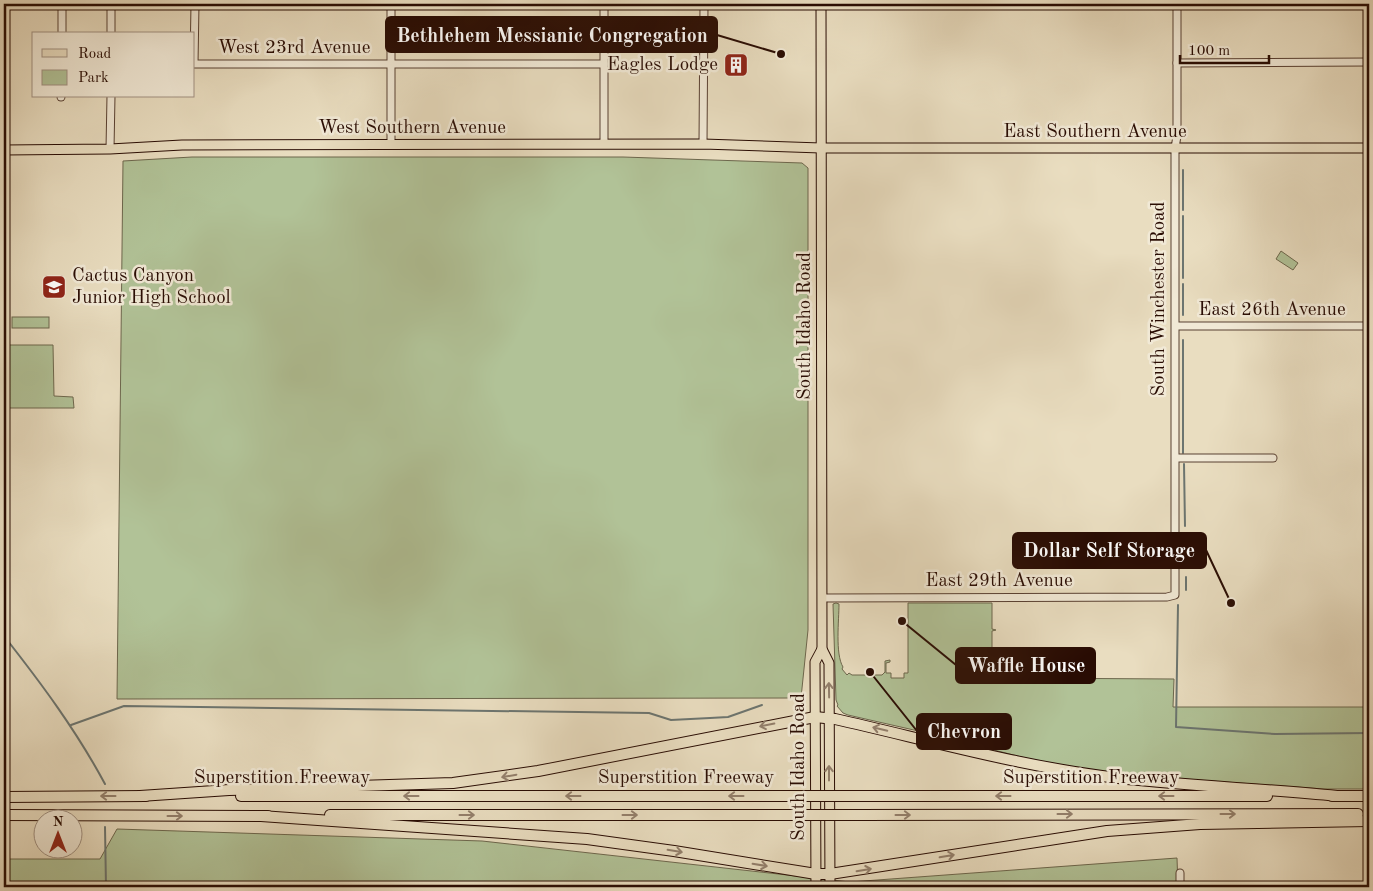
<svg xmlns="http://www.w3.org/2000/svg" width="1373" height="891" viewBox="0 0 1373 891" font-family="'Old Standard TT',serif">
<rect width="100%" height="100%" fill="#e9ddc0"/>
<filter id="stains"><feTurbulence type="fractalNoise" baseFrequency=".004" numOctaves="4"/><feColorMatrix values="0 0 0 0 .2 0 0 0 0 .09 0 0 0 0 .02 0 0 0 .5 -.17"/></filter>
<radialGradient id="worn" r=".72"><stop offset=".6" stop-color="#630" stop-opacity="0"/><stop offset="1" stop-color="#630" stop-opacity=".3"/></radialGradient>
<g fill="#b1c297" stroke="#6d674d">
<polygon points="192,157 623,157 802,163 808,168 808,630 801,698 117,699 123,161"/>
<polygon points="1281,251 1298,263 1293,270 1276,259"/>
<rect x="12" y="317" width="37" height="11"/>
<polygon points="4,345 53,345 54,396 73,397 74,408 4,408"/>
<path d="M836 603 839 604C839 620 835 654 843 667L842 669 847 675 849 673 852 675H882L885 672V661L890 660V662L886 663V673H891V678H904V673H908V603H992V629L996 630 992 631V655L996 656 992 657V660L998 661 999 666H1009V661H1010L1012 678 1174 679 1173 707H1369V789H1324L1126 775 1045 763 927 733 848 715 843 713 837 706 838 705 836 700 833 604Z"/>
<polygon points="117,829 482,841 850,882 1177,858 1178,887 4,887 4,859 100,859"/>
</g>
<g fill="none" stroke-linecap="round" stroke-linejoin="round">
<g stroke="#6c7570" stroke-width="2">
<polyline points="1183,170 1183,210"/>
<polyline points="1183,216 1183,278"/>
<polyline points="1183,284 1183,315"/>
<polyline points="1183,340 1183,453"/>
<polyline points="1184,464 1185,526"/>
<polyline points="1185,537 1186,565"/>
<polyline points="1186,577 1186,590"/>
<polyline points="1178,605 1176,727 1275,734 1369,733"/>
<path d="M4 636C41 683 76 730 105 784"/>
<polyline points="71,725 124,706 649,713 671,720 710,718 728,717 762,705"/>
<polyline points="105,827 106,887"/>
</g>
<defs>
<g id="minor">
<polyline points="111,4 111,34"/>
<polyline points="195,4 194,64 604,64"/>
<polyline points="391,4 391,144"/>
<polyline points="62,34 62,4"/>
<polyline points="1177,63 1369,62"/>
<polyline points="61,97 61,96"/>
<polyline points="604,144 604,4"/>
<polyline points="703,144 704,4"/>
<polyline points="110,149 111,96"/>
<polyline points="1176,326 1369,326"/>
<polyline points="1176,458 1273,458"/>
<polyline points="822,598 1167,597 1175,595 1175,148 1177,136 1177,4"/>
<polyline points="1180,873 1180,887"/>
</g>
<g id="major">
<polyline points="821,4 822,649 829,663 830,887"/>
<polyline points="4,150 110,149 182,145 703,144 821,148 1369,148"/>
<polyline points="816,887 815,662 822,649"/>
</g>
<g id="highway">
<path d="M140 796 229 790 453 783 538 771 815 717 835 719C924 739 1012 764 1102 776 1180 786 1259 788 1337 796"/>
<polyline points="241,796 785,796"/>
<polyline points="853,796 1267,796"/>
<polyline points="1332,796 1369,796"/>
<polyline points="4,797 146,796"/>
<polyline points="4,815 268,816"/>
<polyline points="330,815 785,815"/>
<polyline points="854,815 1358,814"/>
<polyline points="261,816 587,839 674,851 816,874 830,874 1107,831 1200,824 1369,821"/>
</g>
</defs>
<use href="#minor" stroke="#594032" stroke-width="9"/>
<use href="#major" stroke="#290c03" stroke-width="11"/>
<use href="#highway" stroke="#290c03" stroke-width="12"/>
<use href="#minor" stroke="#f1e9d6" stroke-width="7"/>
<use href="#major" stroke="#e9ddc0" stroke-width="9"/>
<use href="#highway" stroke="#e9ddc0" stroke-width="10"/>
<defs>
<g id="highway-bridge">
<polyline points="785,796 853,796"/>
<polyline points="785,815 854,815"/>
</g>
</defs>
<use href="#highway-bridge" stroke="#290c03" stroke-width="12" stroke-linecap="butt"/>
<use href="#highway-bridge" stroke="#e9ddc0" stroke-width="10"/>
</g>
<defs><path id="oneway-shaft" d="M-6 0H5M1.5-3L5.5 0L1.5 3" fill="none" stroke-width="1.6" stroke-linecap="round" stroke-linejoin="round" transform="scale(1.25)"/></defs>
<g stroke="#937f6b">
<use href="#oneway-shaft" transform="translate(829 690) rotate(-91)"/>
<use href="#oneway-shaft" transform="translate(767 725) rotate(169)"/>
<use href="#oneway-shaft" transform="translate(880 729) rotate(-167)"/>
<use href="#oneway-shaft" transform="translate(829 773) rotate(-90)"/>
<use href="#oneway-shaft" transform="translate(509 776) rotate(170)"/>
<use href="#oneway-shaft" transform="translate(108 796) rotate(180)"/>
<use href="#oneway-shaft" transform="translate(411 796) rotate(180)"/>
<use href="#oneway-shaft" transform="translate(573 796) rotate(180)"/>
<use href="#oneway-shaft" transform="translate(736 796) rotate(180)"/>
<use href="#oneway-shaft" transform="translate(1003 796) rotate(180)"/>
<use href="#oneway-shaft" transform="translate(1166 796) rotate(-180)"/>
<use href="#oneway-shaft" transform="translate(1065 814)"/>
<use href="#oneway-shaft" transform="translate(1228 814)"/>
<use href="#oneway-shaft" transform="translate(467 815)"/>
<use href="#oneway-shaft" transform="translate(630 815)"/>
<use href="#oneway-shaft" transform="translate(903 815)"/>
<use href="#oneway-shaft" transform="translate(175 816)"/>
<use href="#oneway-shaft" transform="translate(675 851) rotate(9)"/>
<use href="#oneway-shaft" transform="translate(947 856) rotate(-10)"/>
<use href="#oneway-shaft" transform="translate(760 865) rotate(9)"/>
<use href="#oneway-shaft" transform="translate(864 870) rotate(-9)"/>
</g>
<defs>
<symbol id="building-square" viewBox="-11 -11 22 22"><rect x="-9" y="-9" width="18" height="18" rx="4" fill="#8f2418" stroke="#f1e9d6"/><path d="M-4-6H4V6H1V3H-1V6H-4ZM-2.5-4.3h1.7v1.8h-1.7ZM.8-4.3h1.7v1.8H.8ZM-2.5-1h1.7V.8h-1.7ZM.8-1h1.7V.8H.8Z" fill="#fff"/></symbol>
<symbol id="school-square" viewBox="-11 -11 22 22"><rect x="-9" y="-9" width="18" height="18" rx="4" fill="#8f2418" stroke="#f1e9d6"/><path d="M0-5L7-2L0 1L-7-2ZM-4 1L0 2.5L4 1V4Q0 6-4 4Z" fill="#fff"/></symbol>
</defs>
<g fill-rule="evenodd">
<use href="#building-square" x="722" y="51" width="28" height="28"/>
<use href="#school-square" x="40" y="273" width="28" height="28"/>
</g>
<g text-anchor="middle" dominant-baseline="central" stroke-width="5" stroke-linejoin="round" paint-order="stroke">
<g font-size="19" fill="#290c03" stroke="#f1e9d6">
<text x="294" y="48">West 23rd Avenue</text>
<text x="412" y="128">West Southern Avenue</text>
<text x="1095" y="132">East Southern Avenue</text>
<text transform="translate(1159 299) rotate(-90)">South Winchester Road</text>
<text x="1272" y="310">East 26th Avenue</text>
<text transform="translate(805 326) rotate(-90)">South Idaho Road</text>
<text x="999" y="581">East 29th Avenue</text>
<text transform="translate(799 767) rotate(-90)">South Idaho Road</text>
<text x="282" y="778">Superstition Freeway</text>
<text x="686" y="778">Superstition Freeway</text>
<text x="1091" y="778">Superstition Freeway</text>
</g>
<g font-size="19" fill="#290c03" stroke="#f1e9d6" text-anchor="end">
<text x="718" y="65">Eagles Lodge</text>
<text x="72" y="276" text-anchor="start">Cactus Canyon<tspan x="72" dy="22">Junior High School</tspan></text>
</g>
</g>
<path fill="none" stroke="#290c03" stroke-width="2" d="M781 54L717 35M1231 603L1206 550M902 621L956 665M870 672L917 731"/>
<g fill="#290c03" stroke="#f1e9d6" stroke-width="2">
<circle cx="781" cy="54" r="5"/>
<circle cx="1231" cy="603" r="5"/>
<circle cx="902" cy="621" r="5"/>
<circle cx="870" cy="672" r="5"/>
</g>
<g fill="#290c03" stroke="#290c03" stroke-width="2">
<rect x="386" y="17" width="331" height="35" rx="5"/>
<rect x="1013" y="533" width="193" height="35" rx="5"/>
<rect x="956" y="648" width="139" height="35" rx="5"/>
<rect x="917" y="714" width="94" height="35" rx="5"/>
</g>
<g font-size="20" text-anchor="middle" font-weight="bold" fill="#fff">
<text x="552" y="42">Bethlehem Messianic Congregation</text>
<text x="1109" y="557">Dollar Self Storage</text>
<text x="1026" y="672">Waffle House</text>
<text x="964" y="738">Chevron</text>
</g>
<rect width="1373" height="891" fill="none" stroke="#e9ddc0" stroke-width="20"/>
<rect x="5" y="5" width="1363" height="881" fill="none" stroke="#290c03" stroke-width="2.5"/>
<rect x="10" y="10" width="1353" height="871" fill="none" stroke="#290c03"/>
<rect x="32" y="32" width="162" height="65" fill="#f1e9d6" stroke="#a19182"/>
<rect x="42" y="49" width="25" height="8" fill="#e9ddc0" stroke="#a19182"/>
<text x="78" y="58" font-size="15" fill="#290c03">Road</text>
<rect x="42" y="70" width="25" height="15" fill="#b1c297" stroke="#a19182"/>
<text x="78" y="82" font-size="15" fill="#290c03">Park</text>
<g transform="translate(58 834)"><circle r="24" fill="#f1e9d6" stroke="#a19182"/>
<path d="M0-4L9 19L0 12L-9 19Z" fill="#8f2418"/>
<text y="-8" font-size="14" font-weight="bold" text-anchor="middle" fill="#290c03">N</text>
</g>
<path d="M1180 55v8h89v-8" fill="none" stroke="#290c03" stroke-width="2.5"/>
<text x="1188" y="55" font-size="15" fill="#290c03" stroke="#f1e9d6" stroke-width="4" paint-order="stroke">100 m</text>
<rect width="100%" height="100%" filter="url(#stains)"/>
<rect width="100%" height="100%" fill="url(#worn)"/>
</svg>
